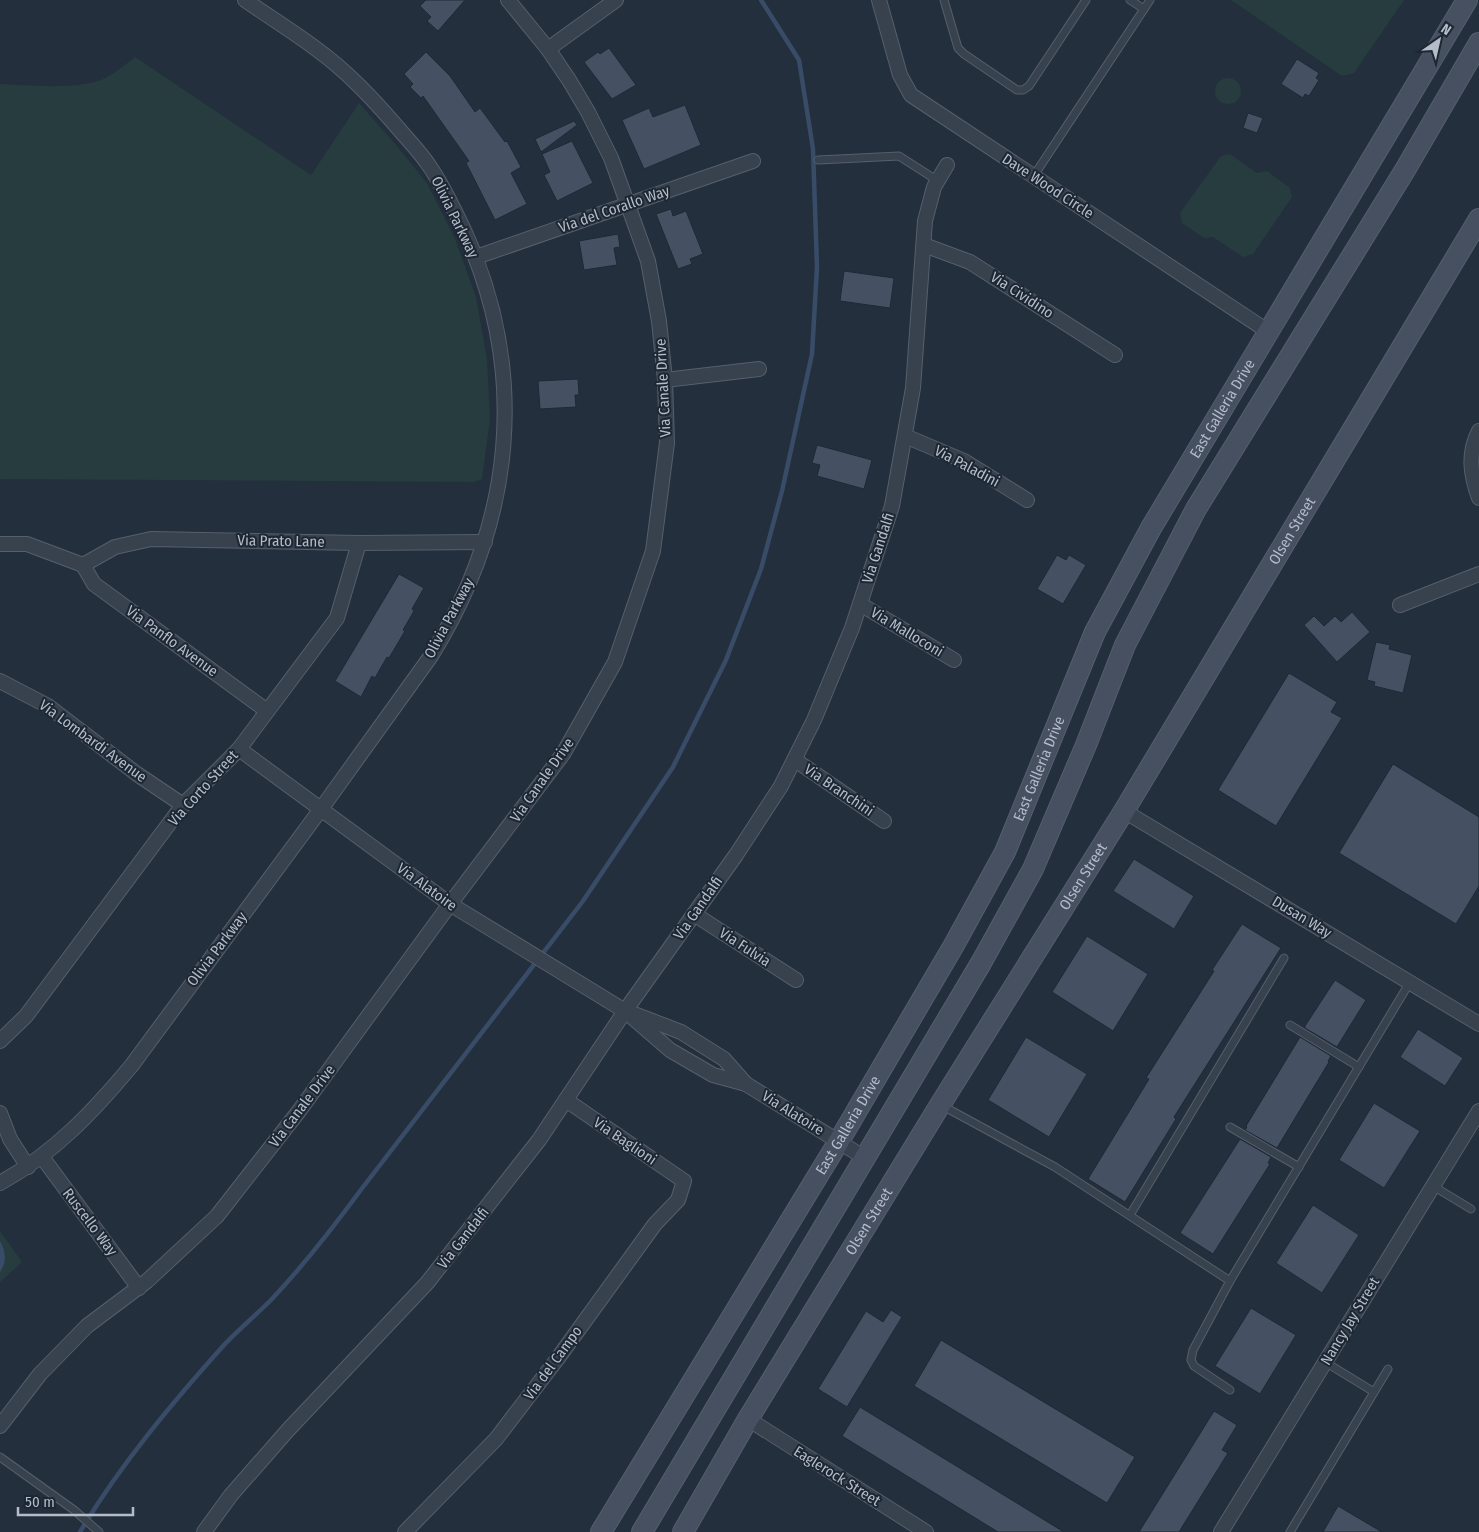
<svg xmlns="http://www.w3.org/2000/svg" width="1479" height="1532" viewBox="0 0 1479 1532" font-family="'Fira Sans Condensed',sans-serif">
<rect width="100%" height="100%" fill="#242f3e"/>
<g fill="#263c3f">
<polygon points="1231,0 1404,0 1354,73 1342,76"/>
<path d="M135 57 311 175 359 103 396 145 427 183 455 239 476 297 487 359 490 419 482 479 474 482 0 479V84C27 85 84 91 107 77 117 72 126 64 135 57Z"/>
<circle cx="1228" cy="91" r="13"/>
<polygon points="1230,154 1257,173 1267,171 1290,188 1292,197 1253,254 1243,257 1213,237 1204,238 1182,223 1180,213 1221,156"/>
<polygon points="0,1231 22,1262 0,1282"/>
</g>
<path fill="#394c67" d="M0 1241C6 1252 7 1262 0 1272Z"/>
<g fill="none" stroke-linecap="round" stroke-linejoin="round">
<path stroke="#394c67" stroke-width="4.5" d="M80 1532C120 1465 172 1403 224 1345 239 1329 256 1315 271 1300 304 1265 332 1229 360 1191L583 901 673 767 726 660 761 569 782 491 812 354 817 267 813 149 799 60 761 0"/>
</g>
<g fill="#455162" stroke="#1f2835">
<polygon points="426,0 465,0 438,31 427,21 431,17 420,6"/>
<polygon points="609,48 636,85 612,99 584,62 598,52 600,54"/>
<polygon points="426,52 450,76 475,112 480,108 505,142 507,141 521,167 511,173 527,204 495,220 466,163 469,161 423,96 421,98 410,87 413,84 404,74"/>
<polygon points="1297,59 1319,73 1316,78 1319,80 1309,96 1305,94 1303,98 1281,84"/>
<polygon points="685,105 701,145 644,169 622,120 649,108 653,117"/>
<polygon points="1248,113 1263,118 1257,133 1243,128"/>
<polygon points="574,121 577,125 541,152 535,139"/>
<polygon points="572,141 593,183 557,201 544,175 550,172 542,154"/>
<polygon points="671,209 673,216 686,211 703,254 690,259 692,264 678,269 656,214"/>
<polygon points="618,234 620,247 614,248 617,265 584,270 579,241"/>
<polygon points="844,271 894,278 890,308 840,301"/>
<polygon points="578,379 579,395 575,395 576,407 540,409 538,381"/>
<polygon points="817,445 872,460 864,489 817,476 820,465 812,463"/>
<polygon points="1057,555 1066,560 1069,555 1086,565 1063,604 1037,589"/>
<polygon points="399,574 424,588 412,609 414,611 403,630 405,631 389,658 387,657 375,678 372,676 361,697 335,681"/>
<polygon points="1352,612 1370,632 1337,662 1304,625 1314,616 1324,626 1335,616 1341,622"/>
<polygon points="1376,642 1390,645 1389,649 1412,655 1403,693 1374,686 1375,682 1367,680"/>
<polygon points="1289,673 1337,702 1331,712 1342,718 1276,826 1218,790"/>
<polygon points="1393,764 1479,817 1479,886 1456,924 1339,853"/>
<polygon points="1134,859 1194,896 1174,929 1113,891"/>
<polygon points="1242,924 1281,948 1174,1117 1176,1119 1125,1202 1088,1179 1149,1079 1146,1078 1214,971 1212,970"/>
<polygon points="1087,936 1148,974 1113,1031 1052,992"/>
<polygon points="1335,980 1366,1000 1337,1047 1305,1028 1305,1026"/>
<polygon points="1418,1029 1463,1058 1445,1086 1400,1057"/>
<polygon points="1026,1037 1087,1074 1049,1137 988,1100"/>
<polygon points="1300,1037 1331,1056 1328,1061 1329,1062 1277,1148 1245,1130 1247,1127 1246,1126"/>
<polygon points="1374,1103 1420,1131 1384,1188 1339,1160"/>
<polygon points="1240,1139 1271,1157 1268,1163 1270,1164 1213,1254 1180,1233"/>
<polygon points="1313,1205 1359,1235 1322,1293 1276,1263"/>
<polygon points="1251,1308 1296,1335 1260,1394 1215,1366"/>
<polygon points="891,1310 902,1317 847,1407 818,1389 866,1311 883,1322"/>
<polygon points="941,1340 1135,1457 1107,1503 914,1386"/>
<polygon points="860,1407 1064,1532 998,1532 842,1436"/>
<polygon points="1214,1411 1237,1425 1222,1450 1228,1453 1179,1532 1139,1532"/>
<polygon points="1338,1506 1382,1532 1323,1532"/>
</g>
<g fill="none" stroke-linecap="round" stroke-linejoin="round">
<defs>
<g id="lane">
<polyline points="944,0 958,48 964,54 1017,90 1023,90 1029,86 1086,0"/>
<polyline points="1130,0 1144,9"/>
<polyline points="818,160 899,156 938,181"/>
<polyline points="1033,177 1150,0"/>
<polyline points="1290,1025 1359,1067"/>
<polyline points="941,1105 1055,1167 1230,1281"/>
<polyline points="1230,1127 1299,1167"/>
<polyline points="1433,1186 1471,1209"/>
<polyline points="1130,1215 1284,958"/>
<polyline points="1325,1362 1374,1392"/>
<polyline points="1230,1390 1194,1366 1191,1360 1193,1350 1230,1281 1410,982"/>
<polyline points="0,1457 74,1510 99,1532"/>
<polyline points="1290,1532 1388,1369"/>
</g>
<g id="street">
<polyline points="879,0 900,75 911,95 1269,332"/>
<polyline points="548,49 616,0"/>
<polyline points="924,245 970,262 1115,355"/>
<polyline points="476,257 753,161"/>
<polyline points="665,380 759,369"/>
<path d="M1479 431C1467 454 1471 476 1479 498"/>
<polyline points="905,436 964,461 1027,500"/>
<polyline points="0,544 27,544 83,565"/>
<polyline points="83,565 115,547 151,539 359,543 485,542"/>
<polyline points="83,565 94,584 267,711"/>
<polyline points="860,604 954,660"/>
<polyline points="1400,605 1479,574"/>
<polyline points="0,681 48,706 137,774 183,805"/>
<polyline points="239,749 450,904 625,1011 670,1050 713,1075 746,1084"/>
<polyline points="795,760 884,821"/>
<polyline points="1124,811 1479,1024"/>
<polyline points="694,914 796,980"/>
<polyline points="634,1014 681,1032 724,1059 746,1084 865,1158"/>
<polyline points="0,1041 26,1016 183,805 239,749 337,618 359,543"/>
<polyline points="0,1113 10,1139 28,1167"/>
<polyline points="42,1157 139,1288"/>
<path d="M0 1183C53 1154 93 1112 132 1065L321 809 431 656C514 522 530 373 463 228 453 207 443 186 430 167 421 153 409 141 398 128 373 99 347 71 315 48 292 31 268 16 245 0"/>
<polyline points="748,1419 926,1532"/>
<polyline points="0,1426 40,1374 87,1326 147,1281 217,1216 299,1111 450,904 563,754 615,662 653,551 667,443 665,380 659,321 648,261 611,158 588,112 569,80 548,49 508,0"/>
<polyline points="204,1532 231,1495 288,1430 427,1283 539,1140 625,1011 736,855 781,786 814,720 852,628 892,506 913,388 925,221 934,187 947,165"/>
<polyline points="405,1532 496,1439 558,1358 655,1224 678,1200 684,1181 566,1100"/>
<polyline points="1221,1532 1479,1111"/>
</g>
<g id="secondary">
<path id="s1" d="M601 1532 839 1141 954 945 1005 852 1095 632 1151 528 1467 0"/>
<polyline points="642,1532 981,963 1033,869 1086,745 1125,645 1196,509 1405,170 1479,43"/>
<path id="s2" d="M683 1532 748 1419 940 1105 1124 811 1479 219"/>
</g>
</defs>
<use href="#lane" stroke="#565f6c" stroke-width="9"/>
<use href="#street" stroke="#565f6c" stroke-width="16"/>
<use href="#secondary" stroke="#565f6c" stroke-width="22"/>
<use href="#lane" stroke="#38414e" stroke-width="7"/>
<use href="#street" stroke="#38414e" stroke-width="14"/>
<use href="#secondary" stroke="#465061" stroke-width="20"/>
</g>
<g text-anchor="middle" dominant-baseline="central" stroke-width="4" stroke-linejoin="round" paint-order="stroke">
<g font-size="15" fill="#b4bcc9" stroke="#1d2633">
<text transform="translate(1048 186) rotate(33)">Dave Wood Circle</text>
<text transform="translate(614 209) rotate(-19)">Via del Corallo Way</text>
<text transform="translate(455 217) rotate(64)">Olivia Parkway</text>
<text transform="translate(1022 295) rotate(33)">Via Cividino</text>
<text transform="translate(663 388) rotate(-93)">Via Canale Drive</text>
<text stroke="none"><textPath href="#s1" startOffset="1286">East Galleria Drive</textPath></text>
<text transform="translate(967 466) rotate(28)">Via Paladini</text>
<text stroke="none"><textPath href="#s2" startOffset="1172">Olsen Street</textPath></text>
<text transform="translate(281 541) rotate(1)">Via Prato Lane</text>
<text transform="translate(878 548) rotate(-72)">Via Gandalfi</text>
<text transform="translate(449 618) rotate(-62)">Olivia Parkway</text>
<text transform="translate(907 632) rotate(31)">Via Malloconi</text>
<text transform="translate(172 641) rotate(36)">Via Panflo Avenue</text>
<text transform="translate(93 741) rotate(36)">Via Lombardi Avenue</text>
<text stroke="none"><textPath href="#s1" startOffset="881">East Galleria Drive</textPath></text>
<text transform="translate(542 780) rotate(-55)">Via Canale Drive</text>
<text transform="translate(203 788) rotate(-48)">Via Corto Street</text>
<text transform="translate(839 790) rotate(34)">Via Branchini</text>
<text stroke="none"><textPath href="#s2" startOffset="768">Olsen Street</textPath></text>
<text transform="translate(427 887) rotate(36)">Via Alatoire</text>
<text transform="translate(698 908) rotate(-55)">Via Gandalfi</text>
<text transform="translate(1302 917) rotate(31)">Dusan Way</text>
<text transform="translate(745 947) rotate(33)">Via Fulvia</text>
<text transform="translate(217 949) rotate(-53)">Olivia Parkway</text>
<text transform="translate(302 1106) rotate(-53)">Via Canale Drive</text>
<text transform="translate(793 1113) rotate(32)">Via Alatoire</text>
<text stroke="none"><textPath href="#s1" startOffset="476">East Galleria Drive</textPath></text>
<text transform="translate(625 1141) rotate(34)">Via Baglioni</text>
<text stroke="none"><textPath href="#s2" startOffset="362">Olsen Street</textPath></text>
<text transform="translate(90 1222) rotate(53)">Ruscello Way</text>
<text transform="translate(463 1238) rotate(-52)">Via Gandalfi</text>
<text transform="translate(1350 1321) rotate(-59)">Nancy Jay Street</text>
<text transform="translate(553 1363) rotate(-54)">Via del Campo</text>
<text transform="translate(837 1476) rotate(32)">Eaglerock Street</text>
</g>
</g>
<g transform="translate(1439 40) rotate(34)" stroke="#1d2633" stroke-width="4" paint-order="stroke">
<path d="M0-4L9 19L0 12L-9 19Z" fill="#b4bcc9"/>
<text y="-8" font-size="14" font-weight="bold" text-anchor="middle" fill="#b4bcc9">N</text>
</g>
<path d="M18 1507v8h115v-8" fill="none" stroke="#b4bcc9" stroke-width="2.5"/>
<text x="25" y="1507" font-size="15" fill="#b4bcc9" stroke="#1d2633" stroke-width="4" paint-order="stroke">50 m</text>
</svg>
